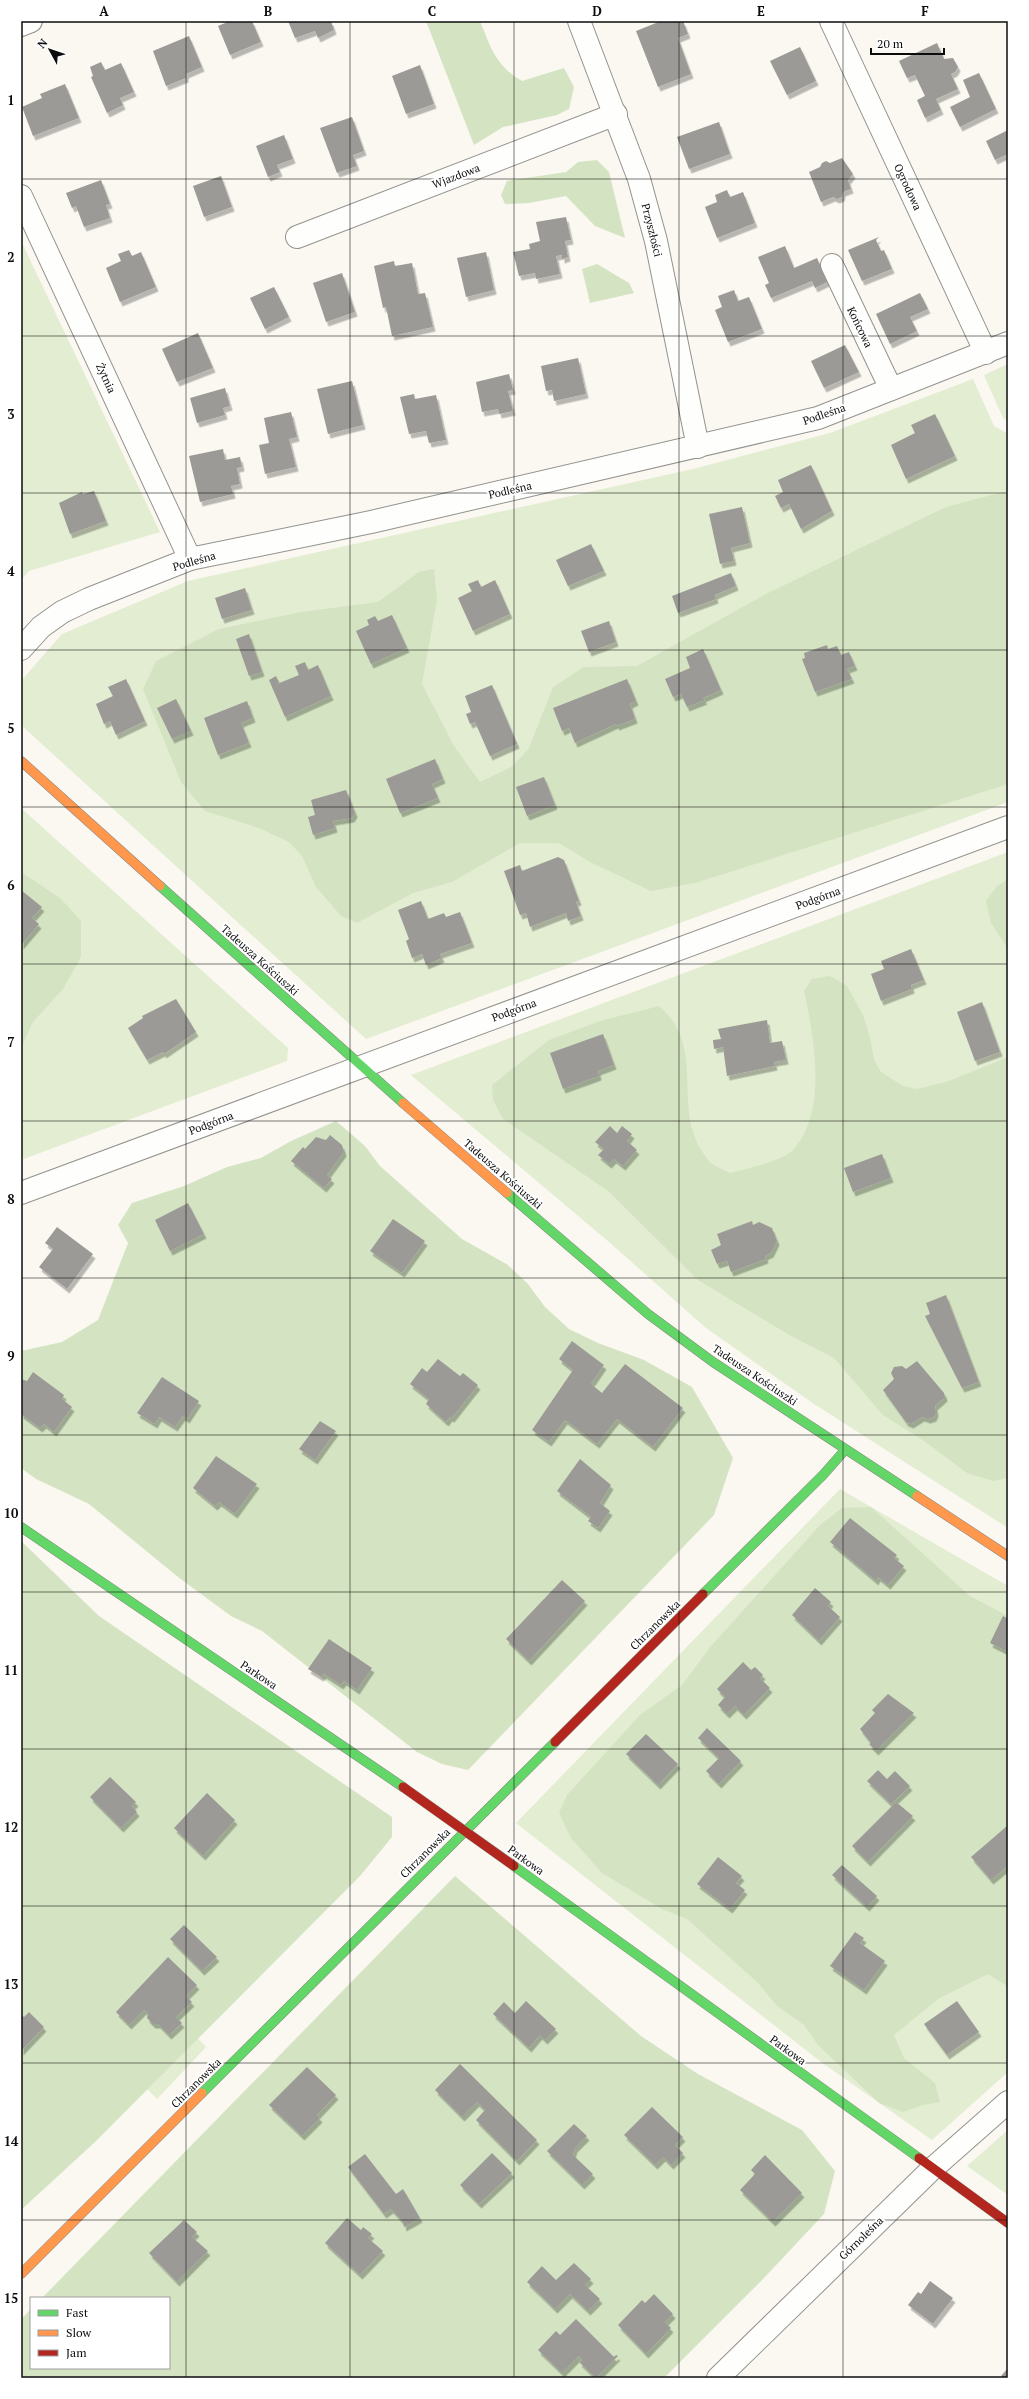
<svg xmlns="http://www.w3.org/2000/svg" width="1029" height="2399" viewBox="0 0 1029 2399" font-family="'PT Serif',serif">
<defs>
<filter id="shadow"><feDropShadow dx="2.5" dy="4.5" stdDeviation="0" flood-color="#0004"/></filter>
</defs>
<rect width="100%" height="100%" fill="#faf8f0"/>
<g fill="#e3edd2">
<polygon points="21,241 160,532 29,571 21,580"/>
<polygon points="1008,364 1008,421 1003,418 984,375"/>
<polygon points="973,379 994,426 1008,434 1008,802 366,1039 21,725 21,681 62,634 188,581 693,469 830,433"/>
<polygon points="21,808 288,1048 287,1061 21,1160"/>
<polygon points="1008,852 1008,1528 814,1404 706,1328 609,1242 411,1075"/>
<polygon points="840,1489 1008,1586 1008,2072 932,2140 821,2062 516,1823"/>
<polygon points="85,2023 191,2031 206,2047 157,2099"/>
<polygon points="1008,2130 1008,2195 967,2166"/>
</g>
<g fill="#d4e4c2">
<path d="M426 21H480C491 48 496 66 522 81L564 68 574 87 569 109 557 115 503 127 474 145Z"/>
<polygon points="597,160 609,172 625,238 595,226 566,196 529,203 505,204 501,195 507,181 566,172 578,162"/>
<polygon points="597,264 629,283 634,293 590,303 582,269"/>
<polygon points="1003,492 1008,494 1008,784 695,883 651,891 590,862 559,843 520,843 452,882 413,893 357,923 341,916 316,887 302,856 289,842 259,828 205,811 181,782 143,689 156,661 219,629 301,612 378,602 419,572 434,569 437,600 422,684 454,746 480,782 513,766 529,748 553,687 584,667 637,666 764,595 875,541 946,507"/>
<polygon points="21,872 60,898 81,921 81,957 63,989 33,1022 21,1048"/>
<polygon points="1008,879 1008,949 991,923 986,901 997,886"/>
<path d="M830 976 847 986 863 1015 870 1037 874 1060 881 1072 903 1086 917 1089 949 1081 1008 1057 1007 1478 993 1481 967 1473 924 1441 883 1415 834 1358 791 1336 698 1280 608 1191 503 1119 493 1100 492 1085 549 1040 603 1020 659 1006C707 1047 672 1104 702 1151 705 1155 707 1160 711 1163 717 1167 724 1170 730 1173 745 1169 783 1161 793 1150 828 1112 814 1037 804 991L812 979Z"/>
<polygon points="336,1121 365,1146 380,1166 462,1239 508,1265 528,1284 545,1307 569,1329 598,1343 644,1360 692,1387 733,1458 714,1515 468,1770 442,1764 417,1752 262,1631 231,1616 178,1577 89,1504 36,1479 21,1468 21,1351 62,1342 98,1320 128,1243 118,1225 132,1203 184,1186 227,1167 261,1158 291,1141"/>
<polygon points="871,1507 970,1596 1008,1616 1008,1987 988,1974 938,1999 894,2035 904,2058 935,2083 940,2102 923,2105 903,2112 879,2103 818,2045 804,2025 777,2006 758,1983 687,1919 662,1909 602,1873 571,1838 559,1813 567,1795 640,1715 682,1685 711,1646 820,1525 842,1508"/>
<polygon points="21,1541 99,1616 392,1817 392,1837 360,1876 95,2142 21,2210"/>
<polygon points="455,1876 641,2036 698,2074 802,2130 835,2171 824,2214 764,2278 664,2378 21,2378 21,2319 31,2309 31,2368 169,2368 169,2298 42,2298"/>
</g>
<g fill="#9c9a96" filter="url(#shadow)">
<polygon points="230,21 252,21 261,42 230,55 218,26"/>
<polygon points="288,21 331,21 334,30 318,38 315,31 295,38"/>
<polygon points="661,21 683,21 688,34 678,38 691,74 658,87 636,31"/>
<polygon points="189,36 202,67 186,74 186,78 166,86 153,51"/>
<polygon points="937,43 944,59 953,58 958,67 955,72 951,74 958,89 936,99 941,110 925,118 917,100 925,96 915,75 907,78 899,61"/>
<polygon points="800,47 816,81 787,95 770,61"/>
<polygon points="101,62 105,70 121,63 134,92 120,98 123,105 107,113 91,77 93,76 90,67"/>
<polygon points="420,65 434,104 406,114 392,76"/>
<polygon points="979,73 996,109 960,127 950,107 970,97 963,80"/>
<polygon points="65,84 79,118 33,136 22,107 42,98 40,94"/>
<polygon points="352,117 364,151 353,155 357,166 337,173 320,128"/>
<polygon points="719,122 730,154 689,169 677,137"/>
<polygon points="1008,130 1008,154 995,160 986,141"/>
<polygon points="284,135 293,159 277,165 280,172 268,177 256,146"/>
<polygon points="842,158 853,174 848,180 851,189 843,192 842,197 837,199 833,197 821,202 809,172 820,167 822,163 826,161 830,163"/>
<polygon points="221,176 232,207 204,217 193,186"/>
<polygon points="101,180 110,204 106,205 110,218 84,227 76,206 72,208 66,193"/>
<polygon points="727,190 730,197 743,192 755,223 717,238 705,207 717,202 715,195"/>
<polygon points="566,217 571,240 565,241 568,257 562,259 562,255 556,256 560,274 536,279 535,273 519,276 513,252 530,249 529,244 540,241 536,222"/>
<polygon points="879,237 876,240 881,251 884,250 892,269 862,281 848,250"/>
<polygon points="785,246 794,268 817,258 824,274 831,280 815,288 812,281 771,298 765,285 769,283 758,257"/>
<polygon points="129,250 132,256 141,252 156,287 120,302 106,268 121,261 118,254"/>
<polygon points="486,252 494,290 466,297 457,258"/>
<polygon points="394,261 395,266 412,263 418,294 425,293 433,327 392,336 386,307 383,308 374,266"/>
<polygon points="342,273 355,312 326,322 313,283"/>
<polygon points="274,287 289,317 265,329 250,298"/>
<polygon points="734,290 738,301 749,297 762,329 728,342 715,310 722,307 718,296"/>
<polygon points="920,293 928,309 910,317 917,331 890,344 876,314"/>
<polygon points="198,333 213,368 177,382 162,349"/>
<polygon points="845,345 859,372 824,388 811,361"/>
<polygon points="578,358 586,394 554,401 552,390 546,391 541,366"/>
<polygon points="509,374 513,390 508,391 513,411 499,414 498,409 482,412 476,382"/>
<polygon points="352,381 363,425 328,434 317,389"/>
<polygon points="225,388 230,406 223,408 225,415 197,423 190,398"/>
<polygon points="414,394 415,399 436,395 446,440 429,443 426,431 409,434 400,397"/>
<polygon points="291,412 297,437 289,439 296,467 265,474 259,445 269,443 264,418"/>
<polygon points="935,414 955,456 906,479 891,445 915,433 911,425"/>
<polygon points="223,449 225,460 240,457 242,467 237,468 240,484 231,486 233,494 200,502 189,456"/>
<polygon points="811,465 832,511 801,529 789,504 781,508 775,496 783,492 778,480"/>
<polygon points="94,491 106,521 70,534 59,503 82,492 83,494"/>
<polygon points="742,507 750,543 731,548 734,561 720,564 709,514"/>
<polygon points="591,544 604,571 568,586 556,560"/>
<polygon points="731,573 736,586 715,595 716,599 678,613 672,596"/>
<polygon points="478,580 481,587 495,580 510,614 473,631 458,598 472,591 468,584"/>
<polygon points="245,588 252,610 222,619 215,598"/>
<polygon points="392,615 407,648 371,664 356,631 369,625 367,620 375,616 378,621"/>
<polygon points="609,621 616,642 589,652 581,631"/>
<polygon points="249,634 262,672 249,676 236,639"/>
<polygon points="827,645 828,649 837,646 841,655 849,652 855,666 847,669 852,679 815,692 802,659 805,658 804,653"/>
<polygon points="703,649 721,690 703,698 705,700 687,707 681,694 673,697 665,679 690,668 686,657"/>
<polygon points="305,662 308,670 318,665 331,696 285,717 269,680 276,676 279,682 277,684 299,675 295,666"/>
<polygon points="126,679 145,721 116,735 110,721 104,724 96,704 113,696 108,687"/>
<polygon points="627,679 636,701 630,704 635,719 617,726 616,724 575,743 569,728 562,731 553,708"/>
<polygon points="492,685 517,744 490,756 475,722 470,724 466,714 471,712 465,696"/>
<polygon points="176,699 191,731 172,739 157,708"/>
<polygon points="247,701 253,718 241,723 249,743 218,755 204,718"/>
<polygon points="435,759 443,779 432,784 438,798 400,813 386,779"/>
<polygon points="544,777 555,805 527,816 516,787"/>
<polygon points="346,790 355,813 352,818 333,821 335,828 313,835 308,817 315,815 311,800"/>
<polygon points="558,857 564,860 579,901 576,902 581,916 568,921 566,913 530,927 526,913 520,915 504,871 520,865 522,871"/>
<polygon points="21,890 42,907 32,918 39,924 21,945"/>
<polygon points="421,901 428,919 444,913 446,917 460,912 472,943 440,954 442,958 426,965 422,954 412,958 406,941 409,939 398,910"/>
<polygon points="911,949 924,980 911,985 912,989 881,1001 871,974 884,969 881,961"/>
<polygon points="176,999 196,1032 164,1054 163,1052 147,1060 128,1028 143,1018 142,1016"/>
<polygon points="982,1002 1000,1052 975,1061 957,1012"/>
<polygon points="767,1020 770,1043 782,1041 786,1060 774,1062 775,1066 727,1076 723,1047 714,1049 713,1040 721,1039 718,1029"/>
<polygon points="603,1034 614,1065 598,1071 599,1076 563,1089 550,1053"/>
<polygon points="610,1126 617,1133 622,1126 632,1134 627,1141 637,1150 623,1166 614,1159 609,1164 598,1155 604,1149 595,1142"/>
<polygon points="330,1135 342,1145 344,1152 327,1175 332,1179 324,1188 291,1161 303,1147 305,1149 316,1137 326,1140"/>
<polygon points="882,1154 891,1178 853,1192 844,1168"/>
<polygon points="188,1203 204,1234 170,1251 155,1220"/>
<polygon points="393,1219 425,1241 402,1273 370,1251"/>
<polygon points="752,1221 753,1225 759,1222 772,1228 777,1241 771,1253 765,1256 766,1259 731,1272 727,1261 717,1264 711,1250 721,1245 717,1234"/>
<polygon points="57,1227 93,1254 67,1289 39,1267 53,1249 45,1243"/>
<polygon points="946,1295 979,1382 962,1388 925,1316 930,1314 926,1303"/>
<polygon points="572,1341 604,1365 591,1384 602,1393 625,1364 683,1408 653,1447 617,1419 597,1444 565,1420 549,1442 532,1430 573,1370 559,1359"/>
<polygon points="438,1359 460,1376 463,1373 478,1385 452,1418 450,1417 446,1422 426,1404 429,1399 410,1384 422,1368 427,1372"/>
<polygon points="917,1361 944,1393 945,1397 935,1406 936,1412 934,1417 928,1419 922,1417 911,1424 906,1422 883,1390 894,1379 891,1373 894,1367 902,1366 906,1369"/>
<polygon points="33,1372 64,1395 62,1399 72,1407 54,1432 44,1424 40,1428 21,1414 21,1379 27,1381"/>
<polygon points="162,1377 199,1401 187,1419 183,1416 175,1427 159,1417 155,1424 137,1413"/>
<polygon points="320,1421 336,1431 315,1460 299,1449"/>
<polygon points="216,1456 257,1484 235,1514 219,1502 215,1506 193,1488"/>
<polygon points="580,1459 611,1485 600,1503 610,1511 598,1528 588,1521 591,1517 557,1491"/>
<polygon points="850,1518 897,1555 894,1558 904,1566 888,1585 878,1577 876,1581 830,1542"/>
<polygon points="562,1580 585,1601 529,1661 506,1639"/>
<polygon points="815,1588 831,1602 828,1606 840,1617 819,1641 792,1615"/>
<polygon points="1003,1616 1008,1619 1008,1652 990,1643"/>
<polygon points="329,1639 372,1668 357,1690 344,1681 341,1685 324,1674 321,1677 308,1669"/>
<polygon points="743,1662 751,1670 755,1667 763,1675 760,1678 770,1688 744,1715 735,1706 727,1714 718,1705 725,1697 717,1689"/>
<polygon points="888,1694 914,1713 876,1751 869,1744 871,1743 860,1729 875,1713 872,1710"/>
<polygon points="707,1728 741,1761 719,1784 706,1771 719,1758 698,1738"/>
<polygon points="646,1734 678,1764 658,1785 626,1754"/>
<polygon points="878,1770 887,1779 895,1771 910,1786 891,1804 867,1781"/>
<polygon points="110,1777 136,1802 132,1806 137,1812 121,1828 90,1797"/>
<polygon points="207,1793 235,1820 203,1856 174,1828"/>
<polygon points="896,1802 913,1816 868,1862 852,1846"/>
<polygon points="1007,1826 1008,1866 991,1880 971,1857"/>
<polygon points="718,1857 742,1876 736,1883 745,1890 730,1909 697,1884"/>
<polygon points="842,1865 877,1896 867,1907 832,1875"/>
<polygon points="184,1925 217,1957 202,1971 170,1939"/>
<polygon points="855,1932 864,1938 860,1943 885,1961 864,1990 830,1966"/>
<polygon points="168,1957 197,1985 186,1996 192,2002 176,2017 182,2023 169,2035 158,2024 153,2024 147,2018 148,2014 144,2010 129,2025 116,2012"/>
<polygon points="526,2001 556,2029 545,2040 540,2035 529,2048 493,2014 504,2002 515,2013"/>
<polygon points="957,2001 979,2032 947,2055 924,2024"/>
<polygon points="29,2012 44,2027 21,2051 21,2014 24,2017"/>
<polygon points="460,2064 537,2140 517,2161 476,2120 485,2110 477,2102 462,2117 435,2090"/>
<polygon points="307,2067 336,2095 317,2115 320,2118 302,2136 269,2105"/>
<polygon points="652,2107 683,2137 675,2145 683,2153 671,2165 663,2157 655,2165 624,2135"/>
<polygon points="574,2124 587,2136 575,2148 573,2155 593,2174 582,2185 547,2151"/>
<polygon points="492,2153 512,2173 479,2204 460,2185"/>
<polygon points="365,2154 396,2194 403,2189 420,2218 404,2227 403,2222 391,2209 384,2214 348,2167"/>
<polygon points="765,2155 802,2193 773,2222 740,2190 755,2174 751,2170"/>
<polygon points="347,2218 361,2230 363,2227 372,2234 368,2238 383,2251 360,2275 325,2243"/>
<polygon points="184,2220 197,2232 192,2237 208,2251 177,2282 149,2253"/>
<polygon points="574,2263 591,2279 585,2285 600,2299 588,2311 570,2294 555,2309 527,2282 542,2266 556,2280"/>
<polygon points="930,2281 953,2298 933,2324 908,2305 918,2292 921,2294"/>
<polygon points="654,2294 673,2314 665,2322 671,2328 646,2354 618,2325 642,2300 645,2303"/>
<polygon points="576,2319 614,2357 616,2355 618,2356 596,2378 579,2362 582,2360 579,2356 562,2373 538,2350 556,2331 560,2335"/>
<polygon points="1008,2368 1008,2378 1003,2378 1001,2376"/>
</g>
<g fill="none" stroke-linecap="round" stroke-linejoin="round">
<defs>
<g id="street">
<polyline points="579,21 639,179 656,241 698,447"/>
<polyline points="831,21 986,353"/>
<polyline points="21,25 31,21"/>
<polyline points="21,196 190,559"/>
<polyline points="297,237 616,114"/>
<polyline points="832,265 891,389"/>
<polyline points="21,649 41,627 62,612 89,599 190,559 371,522 818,418 1008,343"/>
<polyline points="21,1193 1008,827"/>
<polyline points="718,2378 932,2169 1008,2102"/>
</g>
<g id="fast">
<polyline points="160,886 403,1103"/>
<polyline points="507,1193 648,1314 713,1362 917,1496"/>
<polyline points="21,1527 403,1787"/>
<polyline points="703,1594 823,1475 845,1450"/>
<polyline points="514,1866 919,2158"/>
<polyline points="202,2093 555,1742"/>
</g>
<g id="slow">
<polyline points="21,761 160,886"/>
<polyline points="403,1103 507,1193"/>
<polyline points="917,1496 1008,1556"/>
<polyline points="21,2274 202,2093"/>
</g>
<g id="jam">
<polyline points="555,1742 703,1594"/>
<polyline points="403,1787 514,1866"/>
<polyline points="919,2158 1008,2223"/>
</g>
</defs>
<use href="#street" stroke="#93928f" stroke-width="24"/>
<use href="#fast" stroke="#8a8985" stroke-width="10"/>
<use href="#slow" stroke="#8a8985" stroke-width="10"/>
<use href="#jam" stroke="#8a8985" stroke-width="10"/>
<use href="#street" stroke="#fefefd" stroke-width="22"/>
<use href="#fast" stroke="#63d668" stroke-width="9"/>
<use href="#slow" stroke="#ff974d" stroke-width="9"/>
<use href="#jam" stroke="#b3261e" stroke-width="9"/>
</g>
<path fill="none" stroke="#0c0c0c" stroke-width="1" stroke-opacity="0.55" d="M186 21V2378M350 21V2378M514 21V2378M679 21V2378M843 21V2378M21 179H1008M21 336H1008M21 493H1008M21 650H1008M21 807H1008M21 964H1008M21 1121H1008M21 1278H1008M21 1435H1008M21 1592H1008M21 1749H1008M21 1906H1008M21 2063H1008M21 2220H1008"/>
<g text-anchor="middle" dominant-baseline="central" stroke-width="4" stroke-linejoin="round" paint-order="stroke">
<g font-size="11" fill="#0c0c0c" stroke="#fff">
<text transform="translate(456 176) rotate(-21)">Wjazdowa</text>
<text transform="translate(908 187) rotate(65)">Ogrodowa</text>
<text transform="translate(652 230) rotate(76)">Przyszłości</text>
<text transform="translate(860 327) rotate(64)">Końcowa</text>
<text transform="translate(106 378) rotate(65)">Żytnia</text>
<text transform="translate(824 414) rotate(-19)">Podleśna</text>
<text transform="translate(510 490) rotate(-13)">Podleśna</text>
<text transform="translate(194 561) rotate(-16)">Podleśna</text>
<text transform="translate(818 898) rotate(-20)">Podgórna</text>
<text transform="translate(260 960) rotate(42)">Tadeusza Kościuszki</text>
<text transform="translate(514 1010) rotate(-20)">Podgórna</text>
<text transform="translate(211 1123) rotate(-21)">Podgórna</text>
<text transform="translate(503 1174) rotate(41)">Tadeusza Kościuszki</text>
<text transform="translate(755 1375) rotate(34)">Tadeusza Kościuszki</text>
<text transform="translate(655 1625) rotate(-45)">Chrzanowska</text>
<text transform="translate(259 1675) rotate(34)">Parkowa</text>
<text transform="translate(425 1853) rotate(-45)">Chrzanowska</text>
<text transform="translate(526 1860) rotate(36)">Parkowa</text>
<text transform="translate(788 2050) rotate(36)">Parkowa</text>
<text transform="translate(196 2083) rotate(-45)">Chrzanowska</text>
<text transform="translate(861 2238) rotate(-44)">Górnoleśna</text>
</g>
</g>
<rect width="1029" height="2399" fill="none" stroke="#ffffff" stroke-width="44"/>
<rect x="30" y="2297" width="140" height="72" fill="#ffffff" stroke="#9e9e9e"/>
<rect x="38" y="2310" width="20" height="6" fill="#63d668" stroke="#9e9e9e"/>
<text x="66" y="2317" font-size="12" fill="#0c0c0c">Fast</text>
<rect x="38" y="2330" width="20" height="6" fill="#ff974d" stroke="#9e9e9e"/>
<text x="66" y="2337" font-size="12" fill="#0c0c0c">Slow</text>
<rect x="38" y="2350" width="20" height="6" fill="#b3261e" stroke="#9e9e9e"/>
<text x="66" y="2357" font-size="12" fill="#0c0c0c">Jam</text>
<g transform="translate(50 50) rotate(310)" stroke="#ffffff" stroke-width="3" paint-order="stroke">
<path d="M0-3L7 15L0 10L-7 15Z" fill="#0c0c0c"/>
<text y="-6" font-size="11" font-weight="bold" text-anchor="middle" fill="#0c0c0c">N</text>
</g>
<path d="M871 48v6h73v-6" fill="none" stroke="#0c0c0c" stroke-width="2"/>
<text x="877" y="48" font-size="12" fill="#0c0c0c" stroke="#ffffff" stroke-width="3" paint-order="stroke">20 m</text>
<rect x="22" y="22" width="985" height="2355" fill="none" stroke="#0c0c0c" stroke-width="1.5"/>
<g font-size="13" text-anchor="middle" font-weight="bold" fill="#0c0c0c">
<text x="104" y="16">A</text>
<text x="268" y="16">B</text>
<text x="432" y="16">C</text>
<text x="597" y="16">D</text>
<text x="761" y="16">E</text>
<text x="925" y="16">F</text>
<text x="11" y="105">1</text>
<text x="11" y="262">2</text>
<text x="11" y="419">3</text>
<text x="11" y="576">4</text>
<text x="11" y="733">5</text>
<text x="11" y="890">6</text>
<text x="11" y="1047">7</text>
<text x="11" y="1204">8</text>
<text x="11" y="1361">9</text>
<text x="11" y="1518">10</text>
<text x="11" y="1675">11</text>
<text x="11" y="1832">12</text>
<text x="11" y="1989">13</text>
<text x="11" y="2146">14</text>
<text x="11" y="2303">15</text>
</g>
</svg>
